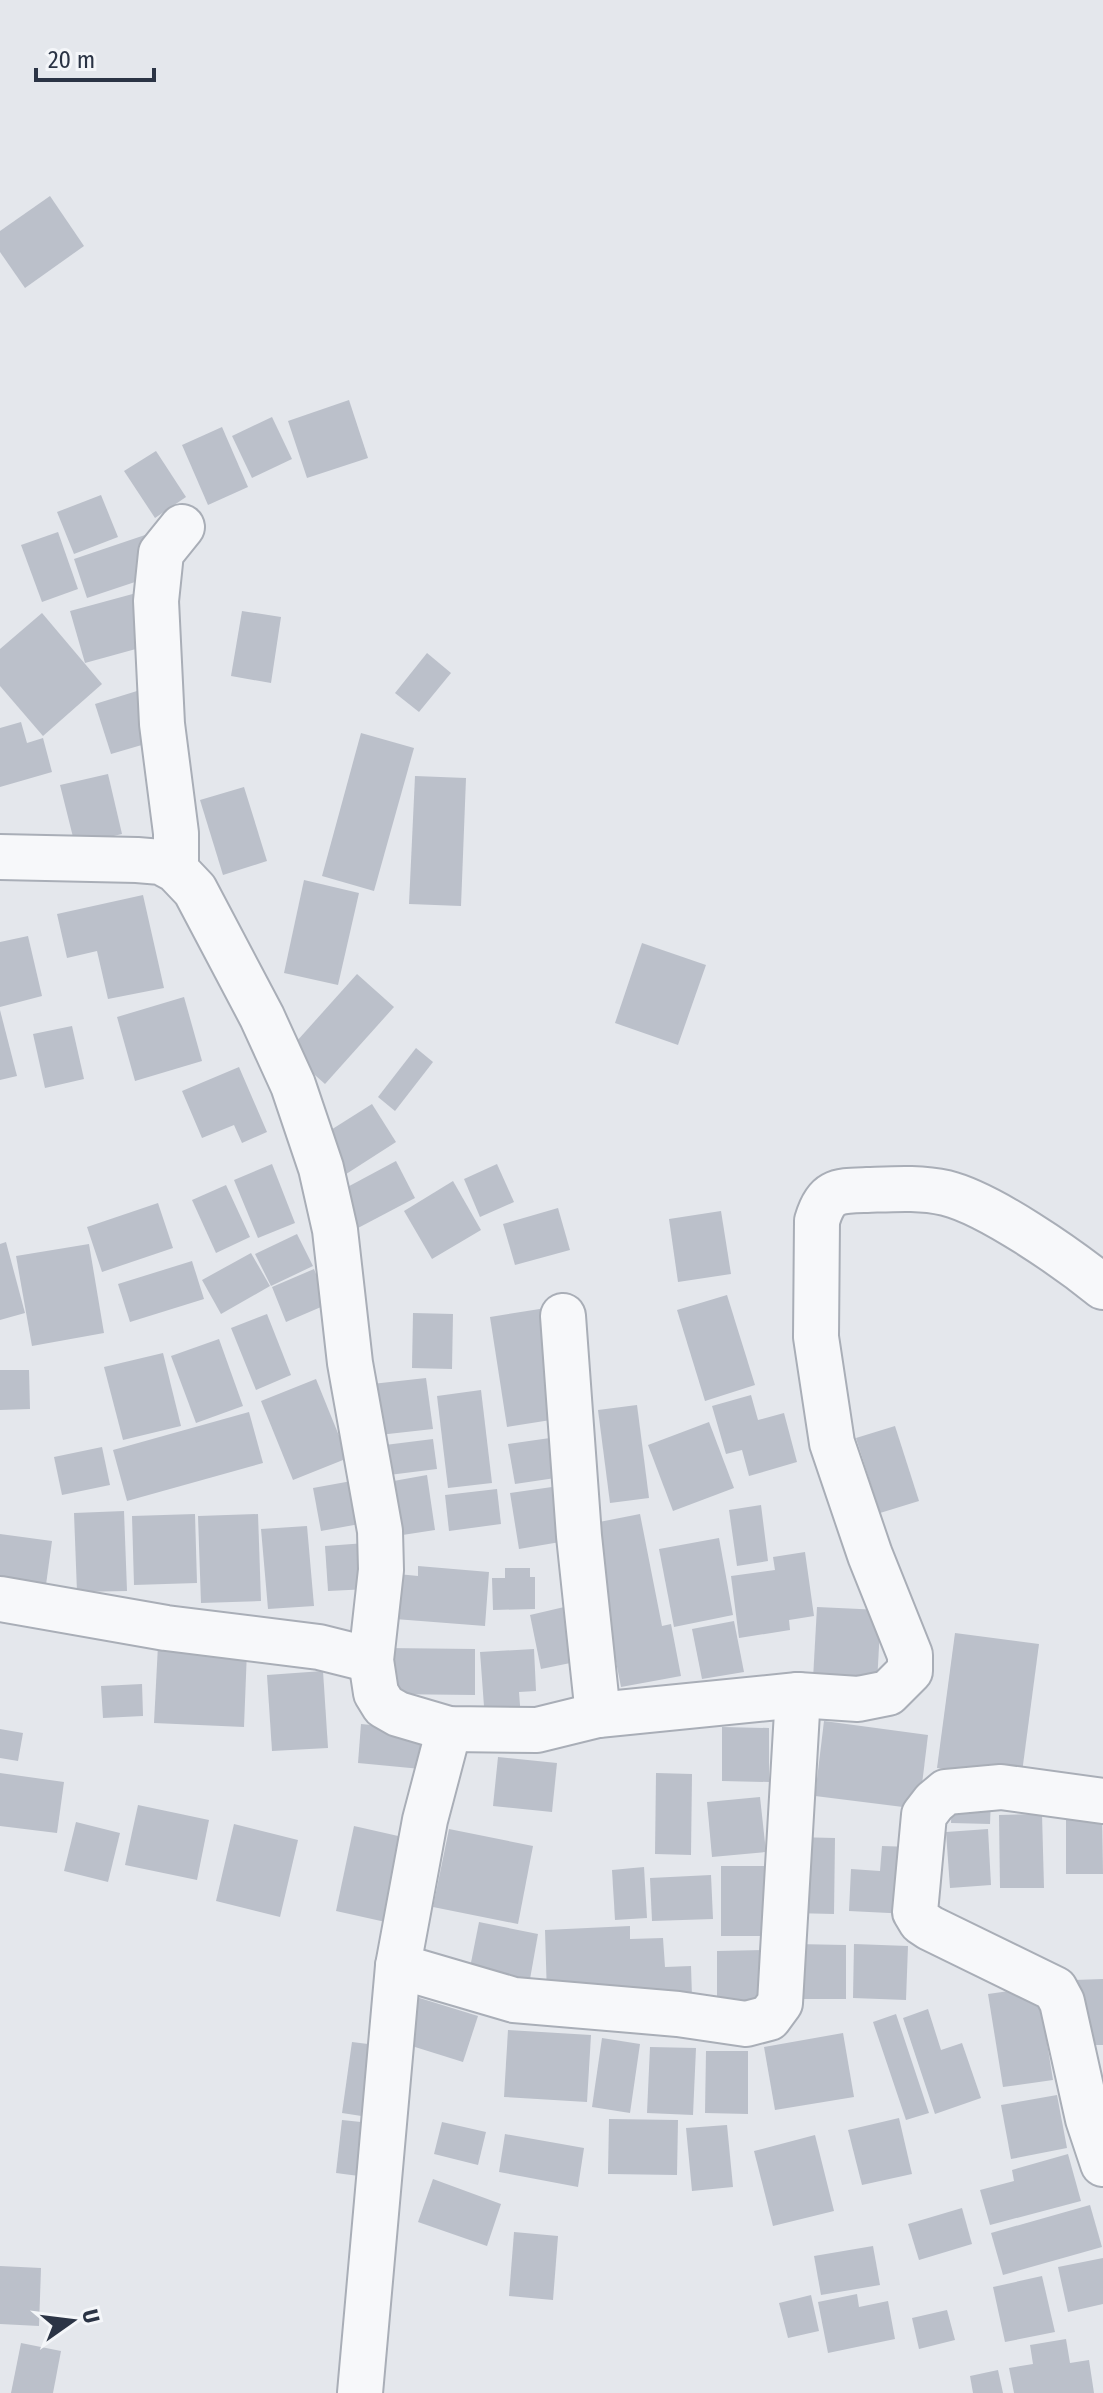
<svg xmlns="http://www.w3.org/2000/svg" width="1103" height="2393" viewBox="0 0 1103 2393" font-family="'Fira Sans Condensed',sans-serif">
<rect width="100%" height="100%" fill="#e4e7ec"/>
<g fill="#bbc0ca">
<polygon points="50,196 84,246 25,288 0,252 0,231"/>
<polygon points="349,400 368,458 307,478 288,421"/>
<polygon points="272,417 292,459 252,478 232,436"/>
<polygon points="222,427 248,487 208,505 182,445"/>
<polygon points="156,451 186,497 155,518 124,471"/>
<polygon points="101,495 118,537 74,554 57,512"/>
<polygon points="58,532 78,589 42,602 21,545"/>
<polygon points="145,535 159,574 87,598 74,559"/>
<polygon points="140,592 154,644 85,663 70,611"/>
<polygon points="242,611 281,617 271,683 231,676"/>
<polygon points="42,613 102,684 43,736 0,686 0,649"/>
<polygon points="427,653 451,673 419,712 395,693"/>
<polygon points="137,691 152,742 111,754 95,704"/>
<polygon points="21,722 27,743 43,738 52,772 0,787 0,728"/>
<polygon points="361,733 414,748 374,891 322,876"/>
<polygon points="108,774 122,834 75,845 60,785"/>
<polygon points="415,776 466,778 461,906 409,904"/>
<polygon points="244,787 267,861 223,875 200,800"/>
<polygon points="304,880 359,893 338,985 284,973"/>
<polygon points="143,895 164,988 108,999 97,951 67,958 57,914"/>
<polygon points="28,936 42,996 0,1007 0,942"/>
<polygon points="642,943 706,965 678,1045 615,1023"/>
<polygon points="357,974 394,1007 325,1084 288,1051"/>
<polygon points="184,997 202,1061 135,1081 117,1017"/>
<polygon points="0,1010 17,1076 0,1080"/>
<polygon points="72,1026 84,1079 45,1088 33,1034"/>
<polygon points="416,1048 433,1062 395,1111 378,1097"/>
<polygon points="239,1067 267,1132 242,1143 234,1125 202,1138 182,1091"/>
<polygon points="372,1104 396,1142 340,1178 315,1140"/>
<polygon points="396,1161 415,1198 358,1228 340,1191"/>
<polygon points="272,1164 295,1223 258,1238 234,1180"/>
<polygon points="497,1164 514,1202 480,1217 464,1179"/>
<polygon points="453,1181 481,1230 432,1259 404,1211"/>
<polygon points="226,1185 250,1237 216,1253 192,1200"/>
<polygon points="158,1203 173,1248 102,1272 87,1227"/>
<polygon points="558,1208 570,1250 515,1265 503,1224"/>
<polygon points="721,1211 731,1274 678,1282 669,1219"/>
<polygon points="297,1234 313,1266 271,1286 255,1254"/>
<polygon points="6,1242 25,1313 0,1320 0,1244"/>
<polygon points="89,1244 104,1333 32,1346 16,1256"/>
<polygon points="251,1253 270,1286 221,1314 202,1280"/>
<polygon points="192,1261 204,1299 130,1322 118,1284"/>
<polygon points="314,1269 328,1304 286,1322 272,1287"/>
<polygon points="727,1295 755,1385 705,1401 677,1310"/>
<polygon points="546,1308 557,1419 507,1427 490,1317"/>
<polygon points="413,1313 453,1314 452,1369 412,1368"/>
<polygon points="267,1314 291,1375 256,1390 231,1328"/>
<polygon points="219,1339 243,1406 196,1423 171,1356"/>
<polygon points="163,1353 181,1426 123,1440 104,1367"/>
<polygon points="0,1370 29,1370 30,1409 0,1410"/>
<polygon points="426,1378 433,1429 379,1435 372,1384"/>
<polygon points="316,1379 348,1458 293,1480 261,1401"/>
<polygon points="481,1390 492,1483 448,1488 437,1396"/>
<polygon points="751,1395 758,1420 784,1413 797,1462 749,1476 742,1450 726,1454 712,1406"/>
<polygon points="637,1405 649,1498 610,1503 598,1410"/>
<polygon points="249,1412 263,1463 127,1501 113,1450"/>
<polygon points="709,1422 734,1488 673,1511 648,1445"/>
<polygon points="895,1426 919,1501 880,1513 856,1438"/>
<polygon points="557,1437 562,1477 515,1484 508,1444"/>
<polygon points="433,1439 437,1469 389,1475 385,1445"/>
<polygon points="102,1447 110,1485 62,1495 54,1457"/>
<polygon points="427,1475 435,1530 396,1536 388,1482"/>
<polygon points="357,1480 365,1523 321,1531 313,1488"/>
<polygon points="559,1486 566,1541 519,1549 510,1493"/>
<polygon points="497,1489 501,1524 449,1531 445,1495"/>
<polygon points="761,1505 768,1561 737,1566 729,1510"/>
<polygon points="124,1511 127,1591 77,1592 74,1513"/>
<polygon points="195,1514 197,1583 134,1585 132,1516"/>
<polygon points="258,1514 261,1601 201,1603 198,1516"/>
<polygon points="640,1514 662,1626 671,1624 681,1676 621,1687 589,1524"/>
<polygon points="307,1526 314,1606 268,1609 261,1529"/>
<polygon points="0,1534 52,1541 45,1592 0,1586"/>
<polygon points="719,1538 733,1615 674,1627 659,1549"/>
<polygon points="366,1543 369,1589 328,1591 325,1546"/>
<polygon points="805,1552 814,1616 789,1620 790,1630 739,1638 731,1576 775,1570 773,1557"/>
<polygon points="418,1566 489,1572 485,1626 395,1619 398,1574 418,1576"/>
<polygon points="505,1568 530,1568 530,1577 535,1577 535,1609 493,1610 492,1578 505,1578"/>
<polygon points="577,1604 590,1659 541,1669 530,1615"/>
<polygon points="817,1607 881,1610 877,1683 813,1679"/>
<polygon points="734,1621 744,1672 702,1679 692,1629"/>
<polygon points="955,1633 1039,1644 1021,1780 937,1768"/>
<polygon points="158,1645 247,1650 244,1727 154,1723"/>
<polygon points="385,1648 475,1649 475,1695 384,1694"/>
<polygon points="534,1649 536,1691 519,1692 521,1718 485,1720 480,1652"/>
<polygon points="323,1671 328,1748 272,1751 267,1675"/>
<polygon points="142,1684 143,1716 103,1718 101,1686"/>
<polygon points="824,1721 928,1735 919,1809 815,1796"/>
<polygon points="361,1724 425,1730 421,1769 358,1763"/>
<polygon points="722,1727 769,1728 769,1782 722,1781"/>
<polygon points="0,1729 23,1733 18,1761 0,1758"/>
<polygon points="498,1757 557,1763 552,1812 493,1806"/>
<polygon points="0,1773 64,1782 57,1833 0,1826"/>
<polygon points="656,1773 692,1774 691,1855 655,1854"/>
<polygon points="760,1797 766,1852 712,1857 707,1802"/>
<polygon points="952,1798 991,1799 990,1824 951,1823"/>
<polygon points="138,1805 209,1820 197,1880 125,1865"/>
<polygon points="1042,1814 1044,1888 1000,1888 999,1815"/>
<polygon points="1066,1814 1102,1814 1103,1874 1066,1874"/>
<polygon points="76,1822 120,1833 108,1882 64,1871"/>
<polygon points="234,1824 298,1840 280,1917 216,1901"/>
<polygon points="354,1826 407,1838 399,1925 336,1911"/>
<polygon points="449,1829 533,1846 518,1924 433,1907"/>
<polygon points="988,1829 991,1885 950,1888 946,1832"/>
<polygon points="793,1837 835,1838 834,1914 792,1913"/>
<polygon points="882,1846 912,1847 909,1914 849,1911 851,1869 880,1871"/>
<rect x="721" y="1866" width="52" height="70"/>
<polygon points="644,1867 647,1918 615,1920 612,1870"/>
<polygon points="711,1875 713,1919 652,1921 650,1878"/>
<polygon points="479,1922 538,1934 527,1996 467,1983"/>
<polygon points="630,1926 630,1939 663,1938 665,1967 691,1966 692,1997 547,1996 545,1930"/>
<polygon points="796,1944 846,1945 846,1999 796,1999"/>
<polygon points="854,1944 908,1946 906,2000 853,1998"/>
<polygon points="766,1950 767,2003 717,2003 717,1951"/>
<polygon points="1103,1979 1103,2045 1075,2045 1074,1980"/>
<polygon points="1038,1987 1053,2080 1003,2087 988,1994"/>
<polygon points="413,1996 478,2016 463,2062 399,2042"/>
<polygon points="928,2009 941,2050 962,2043 981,2098 935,2114 903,2018"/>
<polygon points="896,2014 929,2113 906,2120 873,2022"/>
<polygon points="508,2030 591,2035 587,2102 504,2097"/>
<polygon points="843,2033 854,2097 775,2110 764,2047"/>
<polygon points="602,2038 640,2044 630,2113 592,2107"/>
<polygon points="352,2042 376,2045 368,2117 342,2113"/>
<polygon points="650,2047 696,2048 693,2115 647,2113"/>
<polygon points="706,2051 748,2051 748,2114 705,2113"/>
<polygon points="1057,2095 1067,2148 1011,2159 1001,2105"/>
<polygon points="899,2118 912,2174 862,2185 848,2130"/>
<polygon points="609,2119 678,2120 677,2175 608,2174"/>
<polygon points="342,2120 380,2124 374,2178 336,2173"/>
<polygon points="442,2122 486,2132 478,2165 434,2154"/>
<polygon points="727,2125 733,2187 692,2191 686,2128"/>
<polygon points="505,2134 584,2148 578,2187 499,2172"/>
<polygon points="815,2135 834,2211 773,2226 754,2151"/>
<polygon points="1068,2154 1081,2201 990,2225 980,2190 1014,2181 1012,2170"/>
<polygon points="433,2179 501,2204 487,2246 418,2222"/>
<polygon points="1090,2205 1102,2247 1003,2275 991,2233"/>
<polygon points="962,2208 972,2244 919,2260 908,2224"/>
<polygon points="514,2232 558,2236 553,2300 509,2296"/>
<polygon points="873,2246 880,2285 821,2295 814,2256"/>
<polygon points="1103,2258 1103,2304 1068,2312 1058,2267"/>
<polygon points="0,2266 41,2268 39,2326 0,2324"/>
<polygon points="1042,2276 1055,2332 1005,2342 993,2287"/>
<polygon points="857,2294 859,2307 888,2301 895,2339 828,2353 818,2302"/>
<polygon points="811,2295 819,2331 788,2338 779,2303"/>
<polygon points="947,2310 955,2340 919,2349 912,2318"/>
<polygon points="1066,2339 1070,2363 1089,2360 1094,2393 1014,2393 1009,2368 1033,2364 1030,2345"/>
<polygon points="21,2343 61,2351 53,2393 11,2393"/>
<polygon points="998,2370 1003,2393 973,2393 970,2376"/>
</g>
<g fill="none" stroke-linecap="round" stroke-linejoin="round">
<defs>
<g id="minor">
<path d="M0 857 137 860 161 862 176 870 195 890 262 1017 293 1085 321 1168 335 1230 350 1363 380 1531 381 1570 371 1660 376 1693 384 1706 398 1714 449 1729 537 1730 598 1715 798 1695 858 1699 888 1693 910 1671V1655L870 1555 832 1443 816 1337 817 1221C826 1190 837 1191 867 1190 894 1189 920 1187 946 1193 990 1204 1067 1258 1103 1287"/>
<polyline points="176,870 176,833 162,724 156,601 161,553 182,527"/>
<polyline points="563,1316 579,1536 598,1715"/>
<polyline points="0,1599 166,1628 319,1647 371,1660"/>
<polyline points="1103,1801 1001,1787 946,1792 934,1802 924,1815 915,1912 921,1922 930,1928 1055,1989 1062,2002 1088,2119 1103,2164"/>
<polyline points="398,1966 514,2000 678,2014 746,2024 769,2018 780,2003 798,1695"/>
<polyline points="360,2393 398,1966 425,1820 449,1729"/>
</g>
</defs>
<use href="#minor" stroke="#a9aeb7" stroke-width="48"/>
<use href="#minor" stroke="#f7f8fa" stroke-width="44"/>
</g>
<g transform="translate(72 2321) rotate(76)" stroke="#f4f6f9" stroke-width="6" paint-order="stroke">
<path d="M0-6L14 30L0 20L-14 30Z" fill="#2b3445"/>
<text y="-12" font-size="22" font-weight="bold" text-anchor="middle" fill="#2b3445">U</text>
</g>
<path d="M36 68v12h118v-12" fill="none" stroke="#2b3445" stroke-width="4"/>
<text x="48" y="68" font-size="24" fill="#2b3445" stroke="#f4f6f9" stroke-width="6" paint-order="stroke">20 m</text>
</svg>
